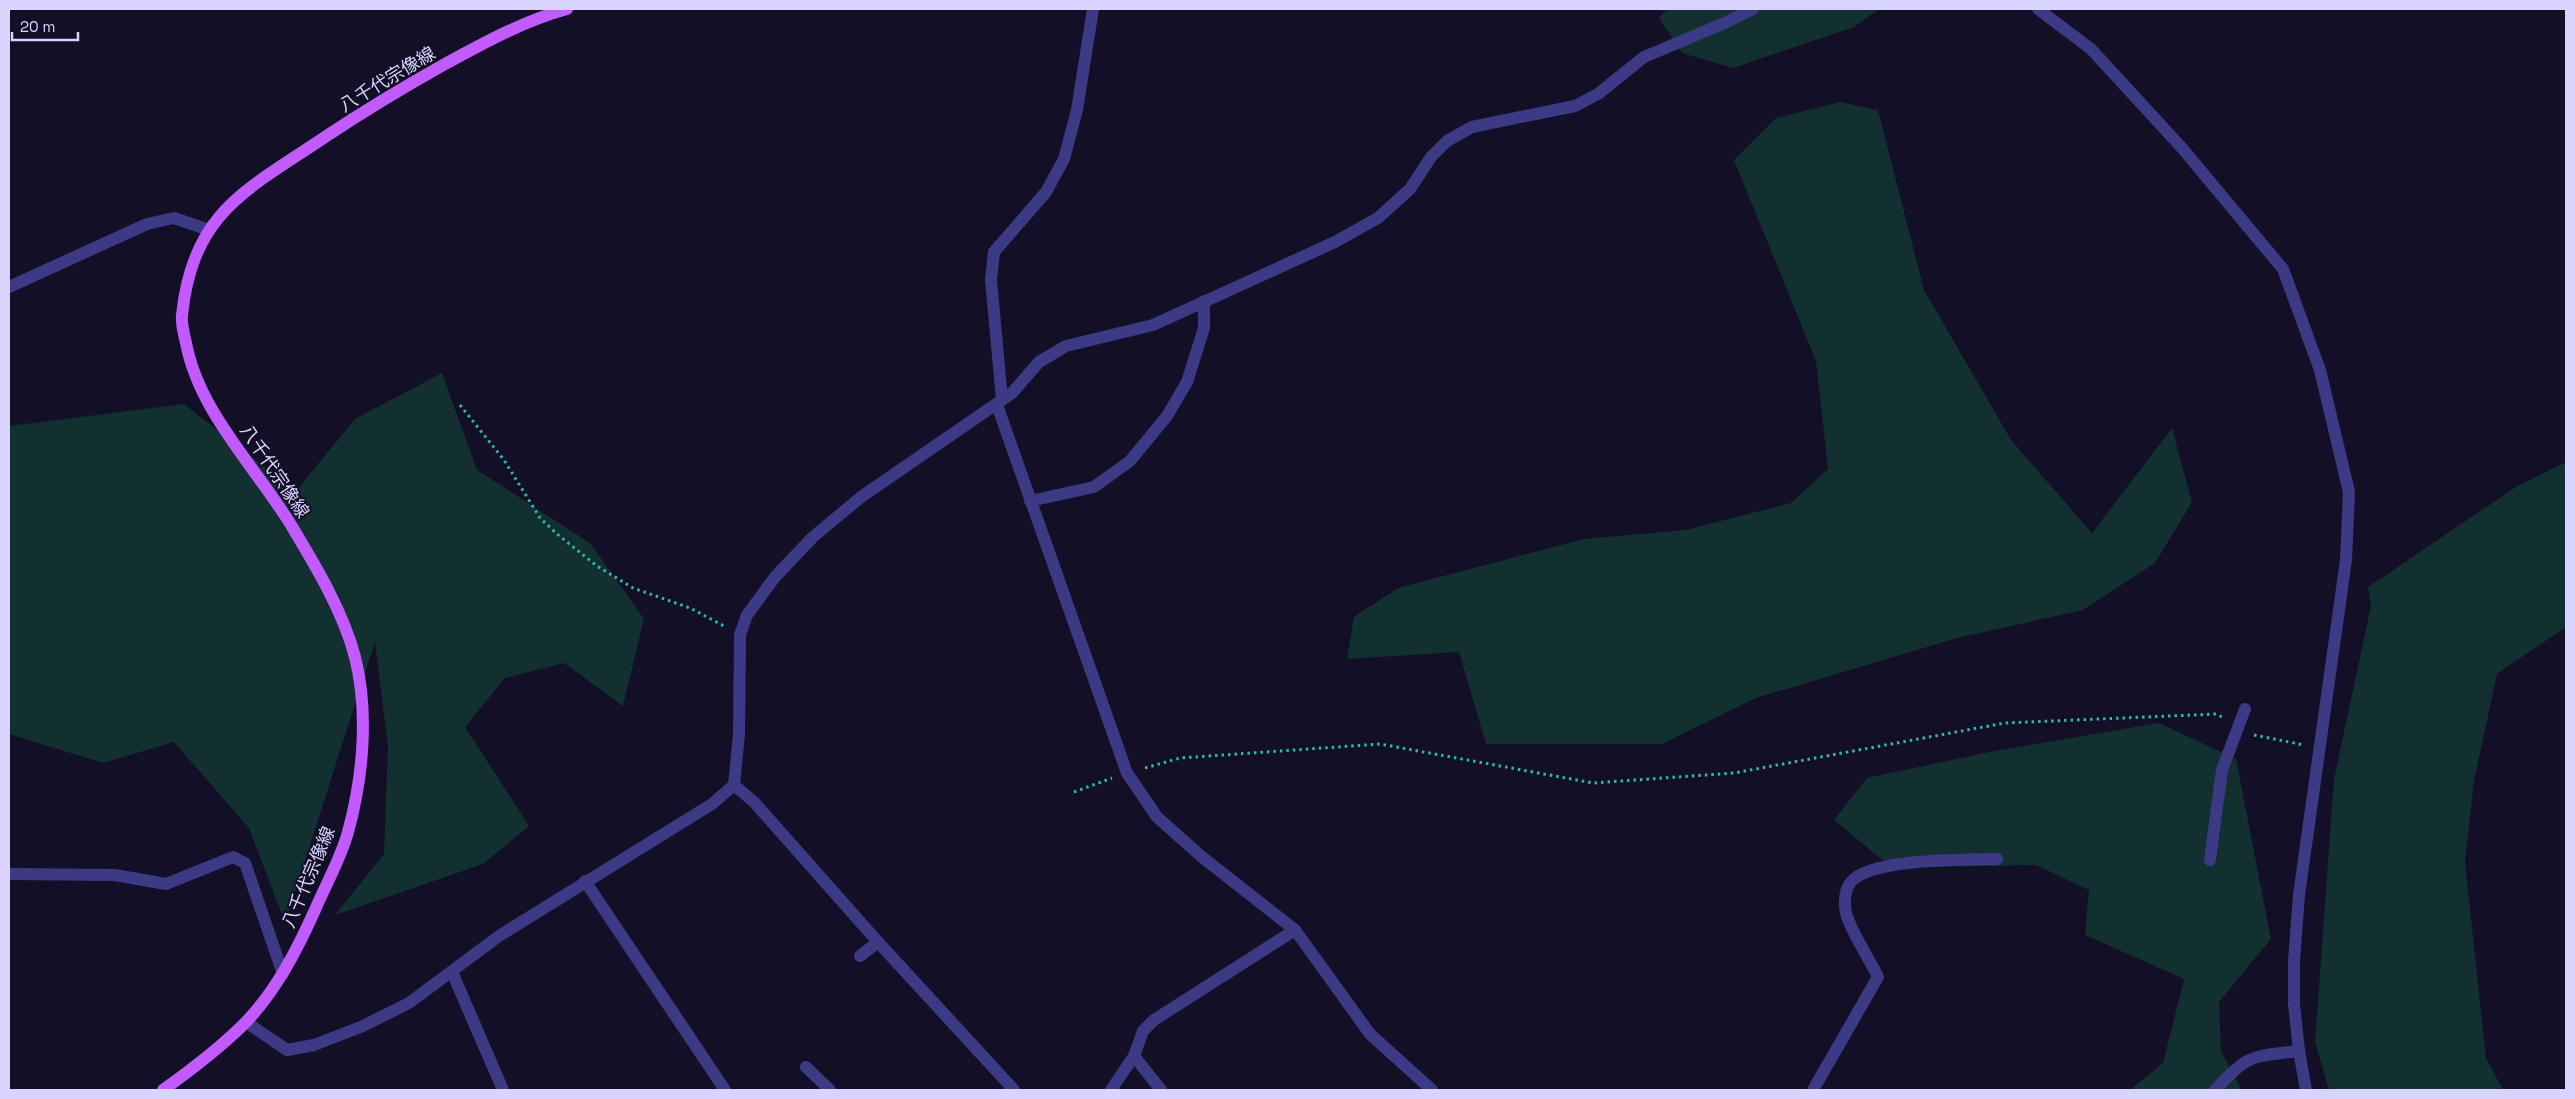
<svg xmlns="http://www.w3.org/2000/svg" width="2575" height="1099" viewBox="0 0 2575 1099" font-family="'Space Grotesk','Noto Sans JP',sans-serif">
<rect width="100%" height="100%" fill="#130f26"/>
<g fill="#12302f">
<polygon points="1667,9 1879,9 1854,27 1733,68 1682,53 1659,18"/>
<polygon points="1840,102 1878,110 1924,290 2011,440 2092,533 2172,428 2192,502 2155,563 2083,610 1957,638 1756,698 1662,744 1486,744 1459,652 1347,659 1354,617 1398,588 1584,539 1686,530 1791,503 1828,469 1816,361 1734,160 1776,118"/>
<polygon points="442,373 477,470 590,543 644,619 623,706 564,663 505,678 465,727 529,826 483,864 335,915 384,854 388,746 375,642 285,923 249,828 174,742 103,763 9,734 9,426 184,404 296,491 355,419"/>
<polygon points="2566,462 2566,627 2497,674 2474,781 2465,862 2486,1058 2503,1090 2329,1090 2315,1042 2334,779 2371,606 2368,587 2516,487"/>
<polygon points="2159,723 2236,759 2271,939 2219,1002 2221,1051 2242,1090 2130,1090 2163,1063 2184,979 2085,935 2089,890 2036,865 1892,868 1834,820 1867,778 1994,751"/>
</g>
<g fill="none" stroke-linecap="round" stroke-linejoin="round">
<g stroke="#2fb8b0" stroke-width="3" stroke-dasharray="2.5 4" stroke-linecap="butt">
<polyline points="460,405 504,460 540,518 557,534 597,566 633,588 690,608 726,627"/>
<polyline points="2254,735 2304,745"/>
<polyline points="1145,768 1180,758 1380,744 1593,783 1734,773 2005,723 2216,714 2224,718"/>
<polyline points="1074,792 1112,778"/>
</g>
<g stroke="#3d3a85" stroke-width="12">
<polyline points="2038,9 2091,49 2182,148 2283,269 2320,370 2349,492 2346,560 2299,895 2294,961 2294,1004 2299,1051 2306,1090"/>
<polyline points="9,287 147,224 174,218 209,230"/>
<polyline points="1002,400 991,280 994,252 1046,192 1064,159 1077,110 1093,9"/>
<polyline points="997,405 1127,773 1157,817 1202,857 1295,930 1370,1034 1432,1090"/>
<polyline points="1030,501 1094,487 1130,461 1167,416 1187,382 1204,328 1204,301"/>
<polyline points="734,785 754,802 878,942 1014,1090"/>
<polyline points="2210,860 2222,770 2245,709"/>
<polyline points="9,874 115,875 166,884 233,857 245,863 283,974"/>
<polyline points="585,881 725,1090"/>
<polyline points="860,956 878,942"/>
<polyline points="452,972 503,1090"/>
<polyline points="246,1022 287,1050 314,1045 363,1026 409,1003 499,936 712,804 734,785 739,734 740,635 747,615 775,577 813,537 861,497 1002,400 1012,393 1039,362 1066,346 1153,325 1335,242 1378,218 1410,189 1431,157 1447,141 1472,127 1575,106 1598,94 1644,57 1727,22 1753,9"/>
<polyline points="1134,1056 1161,1090"/>
<polyline points="806,1067 830,1090"/>
<polyline points="1111,1090 1134,1056 1143,1031 1154,1020 1295,930"/>
<path d="M1813 1090 1878 977C1870 960 1854 936 1848 919 1844 910 1843 891 1851 882 1871 858 1965 860 1997 859"/>
<path d="M2215 1090C2249 1053 2251 1057 2299 1051"/>
</g>
<path stroke="#c25bff" stroke-width="12" d="M163 1090C191 1070 220 1048 245 1023 276 991 297 950 315 910 326 884 341 858 348 832 363 778 369 712 355 657 343 611 315 565 291 525 255 466 199 412 186 343 184 334 181 324 182 315 193 211 247 190 325 137 364 111 404 87 445 64 484 43 523 21 567 9"/>
</g>
<g text-anchor="middle" dominant-baseline="central" stroke-width="4" stroke-linejoin="round" paint-order="stroke">
<g font-size="18" fill="#d9d4ff" stroke="#130f26">
<text transform="translate(387 79) rotate(-31)">八千代宗像線</text>
<text transform="translate(275 471) rotate(56)">八千代宗像線</text>
<text transform="translate(308 877) rotate(-67)">八千代宗像線</text>
</g>
</g>
<rect width="2575" height="1099" fill="none" stroke="#d9d4ff" stroke-width="20"/>
<path d="M12 32v8h66v-8" fill="none" stroke="#d9d4ff" stroke-width="2.5"/>
<text x="20" y="32" font-size="15" fill="#d9d4ff" stroke="#130f26" stroke-width="4" paint-order="stroke">20 m</text>
</svg>
